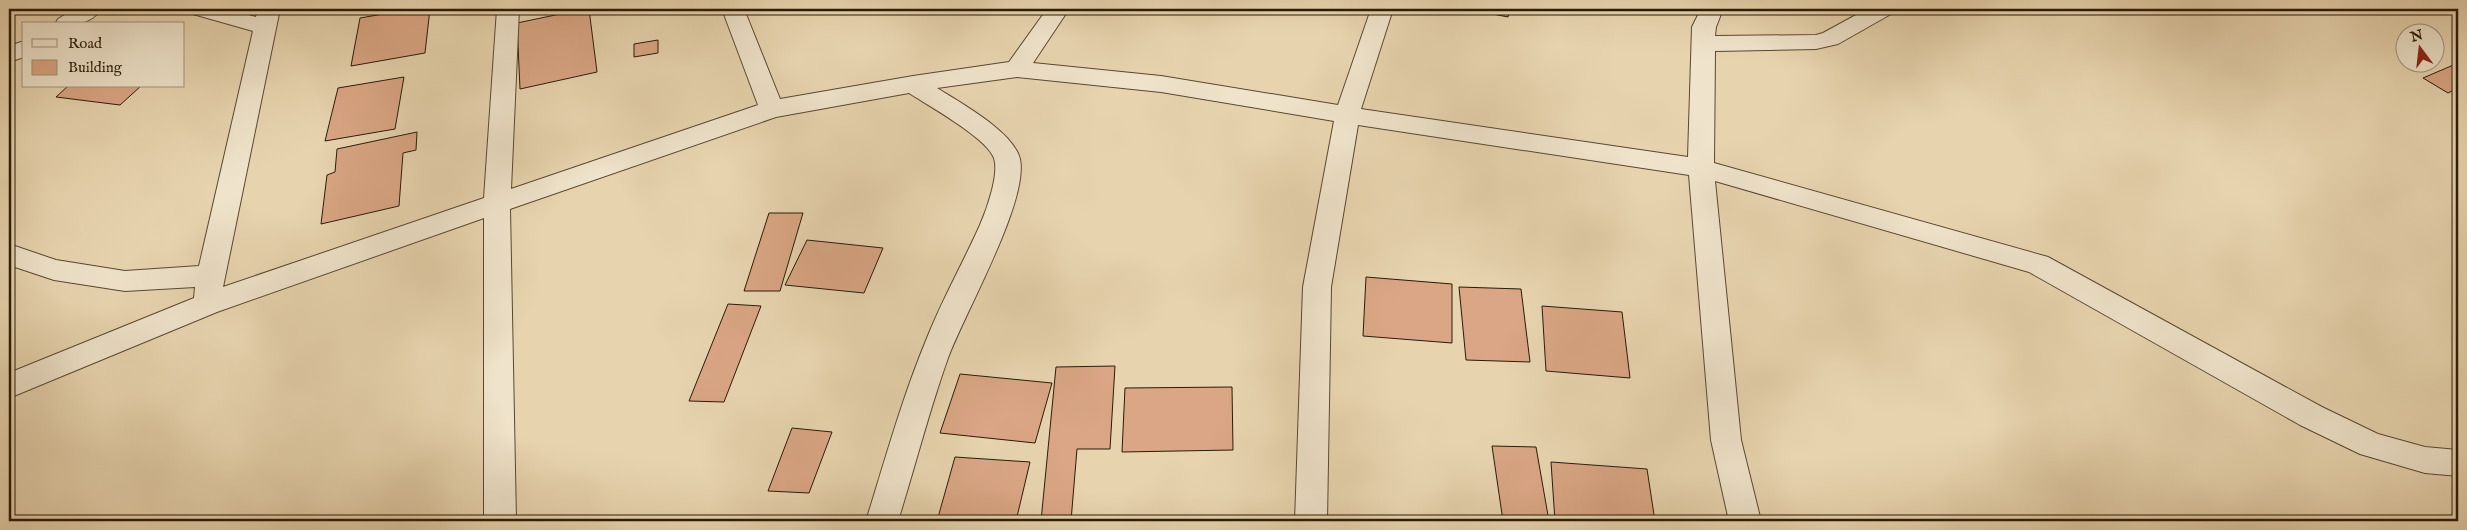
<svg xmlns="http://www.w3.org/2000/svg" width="2467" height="530" viewBox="0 0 2467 530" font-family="'IM FELL English',serif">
<rect width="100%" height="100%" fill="#e7d4af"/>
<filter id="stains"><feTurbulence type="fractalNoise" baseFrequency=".004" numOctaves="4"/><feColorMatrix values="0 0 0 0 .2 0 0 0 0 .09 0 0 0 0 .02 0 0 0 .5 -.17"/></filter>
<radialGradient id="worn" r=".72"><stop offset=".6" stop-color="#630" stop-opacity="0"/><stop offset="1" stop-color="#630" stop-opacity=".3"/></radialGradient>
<g fill="#daa685" stroke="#2a1a07">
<polygon points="412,9 430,9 425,53 351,66 360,18"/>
<polygon points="584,9 589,9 597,72 520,89 517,23"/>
<polygon points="1467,9 1511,9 1508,17"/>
<polygon points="658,40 658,53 634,57 634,44"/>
<polygon points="2458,63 2458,88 2448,93 2423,78"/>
<polygon points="404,77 395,129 325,141 338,88"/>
<polygon points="68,86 141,86 120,105 56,97"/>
<polygon points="417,132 416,150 403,153 399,206 321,224 327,175 335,172 337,149"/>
<polygon points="769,213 803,213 780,291 744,291"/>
<polygon points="807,240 883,248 864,293 785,285"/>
<polygon points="1366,277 1452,284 1452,343 1363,336"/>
<polygon points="1459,287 1521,289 1530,362 1466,360"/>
<polygon points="728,304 761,306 724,402 689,401"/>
<polygon points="1542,306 1622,312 1630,378 1546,371"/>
<polygon points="1115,366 1110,449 1077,449 1071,521 1041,521 1056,367"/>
<polygon points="960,374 1052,383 1035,443 940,433"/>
<polygon points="1232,387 1233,450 1122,452 1125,388"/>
<polygon points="792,428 832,432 809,493 768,491"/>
<polygon points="1492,446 1536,447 1549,521 1503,521"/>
<polygon points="955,457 1030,462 1016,521 937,521"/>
<polygon points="1551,462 1647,469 1655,521 1555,521"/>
</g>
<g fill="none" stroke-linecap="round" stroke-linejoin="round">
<defs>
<g id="minor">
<path d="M74 9H101C90 26 73 24 55 24L58 19Z"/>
<path d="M190 9H226L256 17 258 9H280L223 287 484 198 497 9H519L511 189 758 105 722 9H744L780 99 913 76 1009 62 1047 9H1069L1033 63 1161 76 1338 105 1371 9H1393L1361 109 1688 157 1692 27 1701 9H1723L1716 27 1715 36 1816 35 1823 33 1867 9H1894L1891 14 1838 44 1816 49 1715 51 1714 163 2048 257 2322 407 2378 434 2425 447 2458 450V476L2425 473 2360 454 2300 425 2029 272 1715 181 1741 440 1761 521H1729L1711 440 1689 175 1358 125 1331 287 1327 521H1295L1303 287 1334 121 1161 92 1017 77 937 88C959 102 1014 132 1020 159 1029 201 965 312 948 358 929 411 915 467 898 521H866C885 460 902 398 927 338 942 300 963 263 980 225 986 211 1001 171 993 156 983 136 929 106 909 93L776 117 510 209 516 521H484V218L217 312 9 398V373L194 298 195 287 125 291 54 280 9 265V244L56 260 125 271 199 266 253 31 193 14Z"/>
<polygon points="24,41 24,57 9,62 9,46"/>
</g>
</defs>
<use href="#minor" stroke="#594831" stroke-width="2"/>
<use href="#minor" fill="#efe3cb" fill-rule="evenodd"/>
</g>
<rect width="2467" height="530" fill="none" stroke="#e7d4af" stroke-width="30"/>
<rect x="10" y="10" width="2447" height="510" fill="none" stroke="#2a1a07" stroke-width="2.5"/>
<rect x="15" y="15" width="2437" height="500" fill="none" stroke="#2a1a07"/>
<rect x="22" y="22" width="162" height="65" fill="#efe3cb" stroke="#a0937d"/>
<rect x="32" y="39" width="25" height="8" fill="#efe3cb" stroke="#a0937d"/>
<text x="68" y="48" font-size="15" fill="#2a1a07">Road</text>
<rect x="32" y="60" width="25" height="15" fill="#daa685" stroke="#a0937d"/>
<text x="68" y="72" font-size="15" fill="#2a1a07">Building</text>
<g transform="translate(2420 48) rotate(345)"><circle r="24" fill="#efe3cb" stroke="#a0937d"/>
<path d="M0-4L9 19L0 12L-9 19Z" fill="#8f2418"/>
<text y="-8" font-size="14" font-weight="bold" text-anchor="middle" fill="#2a1a07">N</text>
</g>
<rect width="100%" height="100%" filter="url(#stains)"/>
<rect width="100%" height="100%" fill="url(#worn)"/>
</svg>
